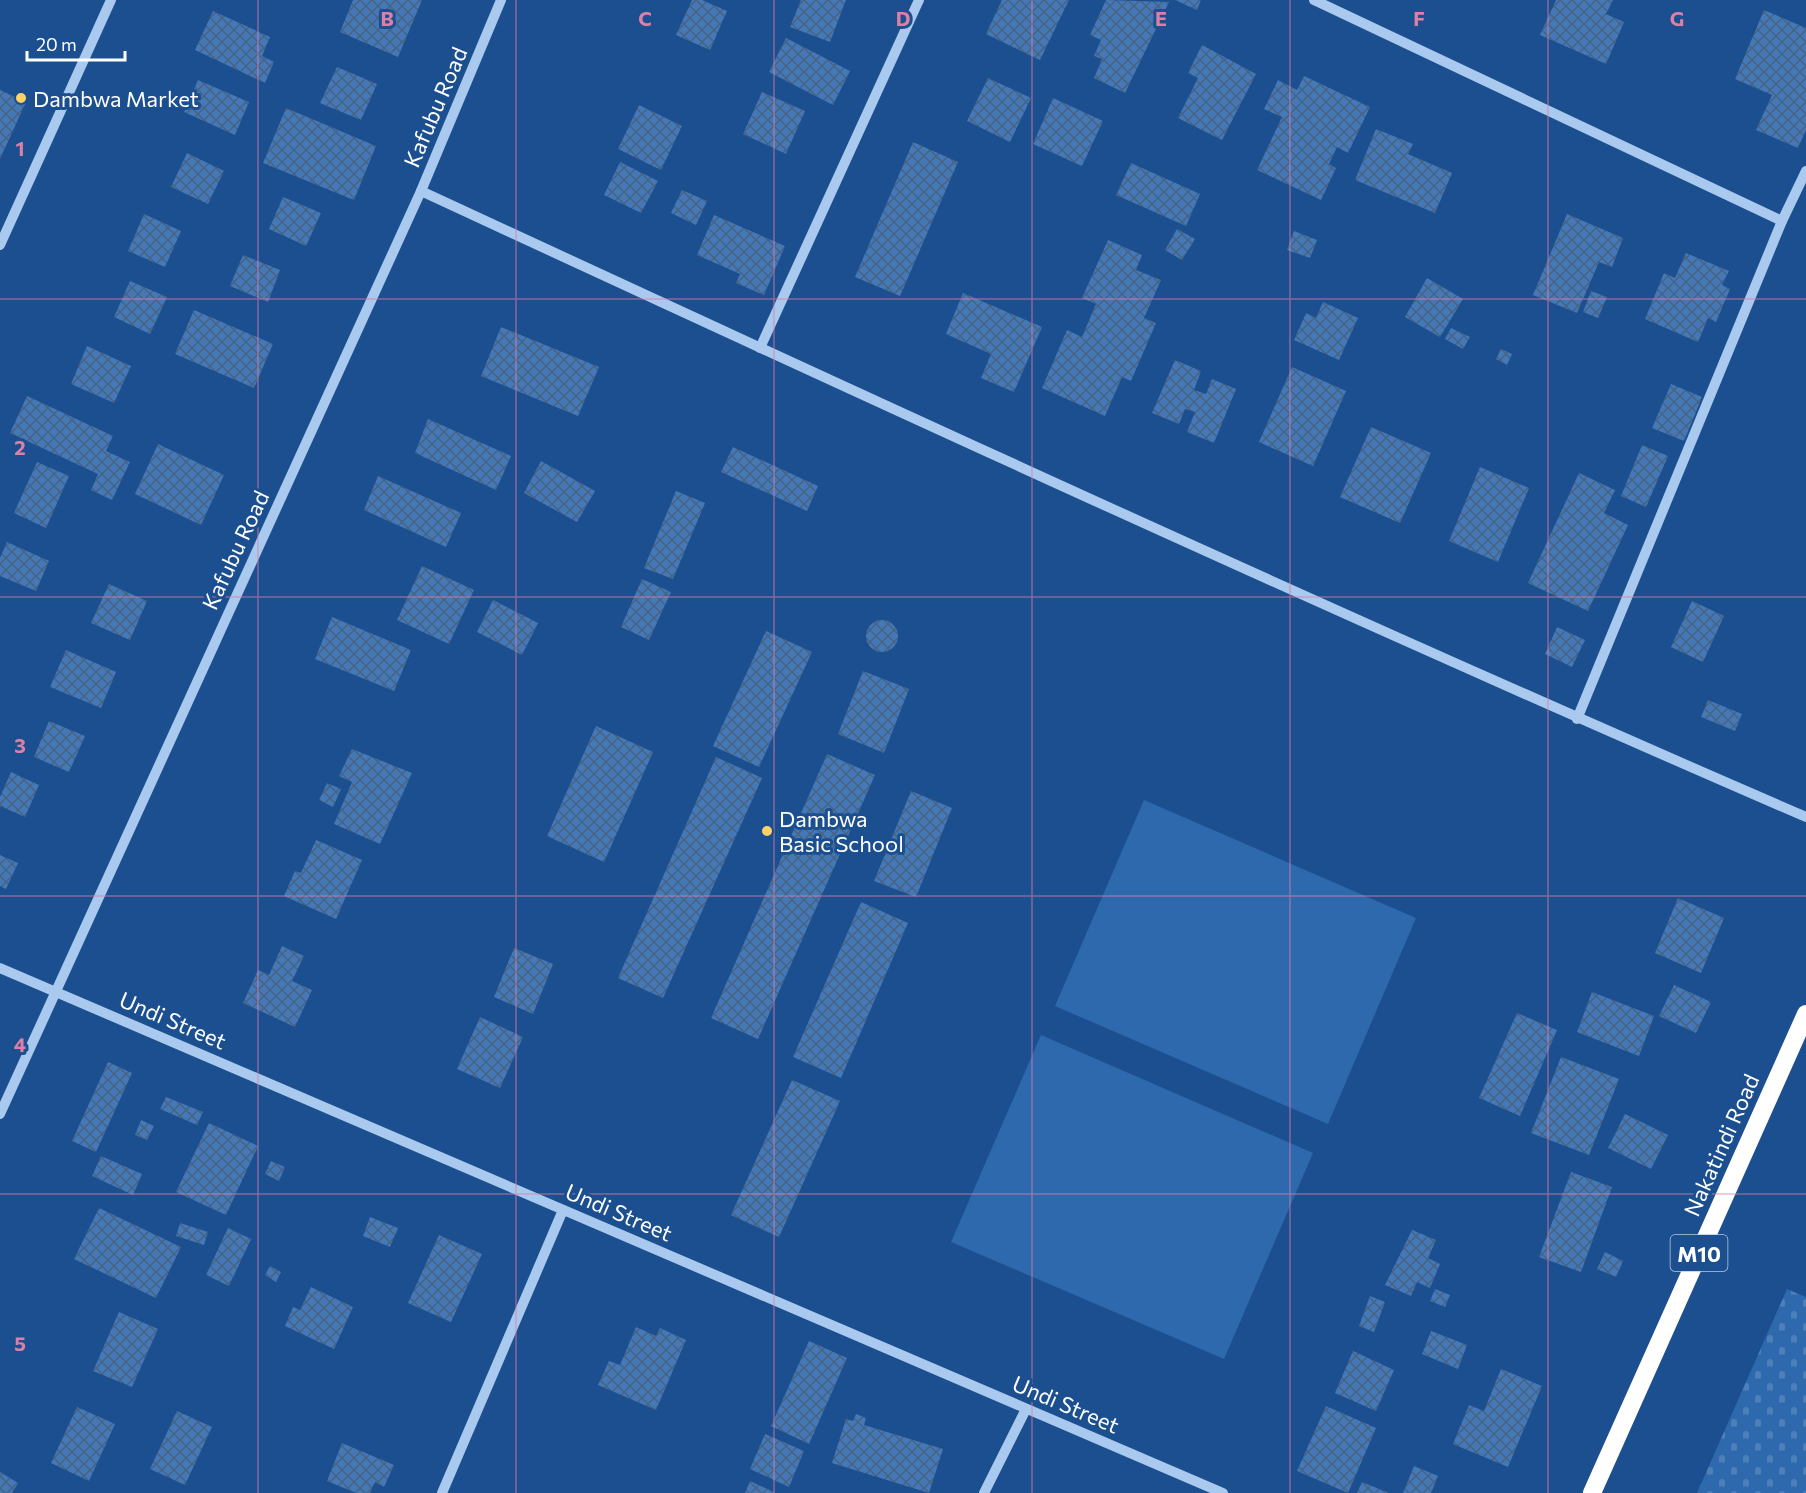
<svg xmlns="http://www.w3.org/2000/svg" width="1806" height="1493" viewBox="0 0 1806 1493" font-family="Commissioner,sans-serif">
<defs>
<pattern id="cemetery-stones" width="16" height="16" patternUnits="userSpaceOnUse" patternTransform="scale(1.5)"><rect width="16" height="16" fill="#2e69ad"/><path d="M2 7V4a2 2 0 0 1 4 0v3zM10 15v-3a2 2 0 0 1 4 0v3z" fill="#4d80b9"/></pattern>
<pattern id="building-cross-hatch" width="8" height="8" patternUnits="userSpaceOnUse" patternTransform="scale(1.5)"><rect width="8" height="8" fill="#4478b7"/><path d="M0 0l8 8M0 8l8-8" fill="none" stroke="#486282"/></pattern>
</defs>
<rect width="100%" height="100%" fill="#1b4f8f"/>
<polygon fill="url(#cemetery-stones)" points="1787,1289 1806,1297 1806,1493 1697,1493"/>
<g fill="#2e69ad">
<polygon points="1144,800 1416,918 1328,1124 1055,1006"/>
<polygon points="1041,1035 1313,1153 1224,1359 951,1242"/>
</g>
<g fill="url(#building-cross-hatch)">
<polygon points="353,0 422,0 398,57 340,32"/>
<polygon points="692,0 702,0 727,11 710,50 676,35"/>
<polygon points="801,0 846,0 830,42 790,27"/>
<polygon points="1002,0 1069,0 1040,60 986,34"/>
<polygon points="1106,0 1169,2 1125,93 1094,78 1102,59 1094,56 1101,40 1090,35"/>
<polygon points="1175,0 1201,0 1197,10"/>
<polygon points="1556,0 1613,0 1606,14 1624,22 1606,64 1540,35"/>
<polygon points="1764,10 1806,28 1806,130 1798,148 1756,130 1772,95 1735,79"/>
<polygon points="213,11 270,37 262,56 274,62 265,83 195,50"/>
<polygon points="786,38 850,71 833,105 769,72"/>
<polygon points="1202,45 1256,74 1222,140 1178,118 1198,78 1188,73"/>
<polygon points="337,67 377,84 361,120 320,103"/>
<polygon points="1304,76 1370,107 1348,153 1337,147 1329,164 1336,168 1321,200 1257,170 1282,117 1264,109 1278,80 1297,90"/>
<polygon points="988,78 1031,98 1010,142 967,121"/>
<polygon points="198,80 249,102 235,135 184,112"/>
<polygon points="0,90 26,102 0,159"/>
<polygon points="762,92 805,111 786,154 743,134"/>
<polygon points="1053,98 1103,121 1082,166 1033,144"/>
<polygon points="639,105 682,126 661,170 618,149"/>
<polygon points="286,108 376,146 354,200 263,163"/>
<polygon points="1376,129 1413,144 1408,154 1452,173 1435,213 1355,180"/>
<polygon points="913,142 958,162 900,296 855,277"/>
<polygon points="187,153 224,171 208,204 171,187"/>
<polygon points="620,162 658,181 641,213 604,195"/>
<polygon points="1131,163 1200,194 1186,226 1116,195"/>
<polygon points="682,190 707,201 696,225 671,213"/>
<polygon points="283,197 321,213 306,246 269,229"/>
<polygon points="144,214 181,231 165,267 128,251"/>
<polygon points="1567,214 1623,238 1612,267 1599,262 1577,313 1533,295"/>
<polygon points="714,215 785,246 764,295 736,283 740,274 697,255"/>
<polygon points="1177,229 1195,239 1182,260 1165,250"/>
<polygon points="1294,231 1317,240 1310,258 1287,250"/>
<polygon points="1108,240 1142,255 1136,270 1161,280 1144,318 1156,323 1131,381 1122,377 1105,416 1042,388 1067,330 1082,337 1096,304 1082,298"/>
<polygon points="1686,253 1729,271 1722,285 1730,289 1716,322 1708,318 1698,342 1645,319 1664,273 1675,278"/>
<polygon points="243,255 280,270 268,302 230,286"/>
<polygon points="1427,278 1463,299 1440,337 1405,317"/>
<polygon points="130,281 167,297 150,334 114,317"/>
<polygon points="1591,291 1607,297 1598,318 1583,312"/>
<polygon points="963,293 1042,327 1014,392 981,378 991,354 946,334"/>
<polygon points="1323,302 1358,318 1339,360 1294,340 1306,313 1316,318"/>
<polygon points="194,310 273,344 254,388 175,354"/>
<polygon points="501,327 599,367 578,416 481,376"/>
<polygon points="1451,328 1470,337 1463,349 1445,339"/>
<polygon points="87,346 131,366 114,403 71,384"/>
<polygon points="1501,349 1512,354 1507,365 1496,359"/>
<polygon points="1175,360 1201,371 1194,390 1206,394 1212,379 1236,389 1214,443 1187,432 1195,412 1185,409 1179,424 1152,413"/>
<polygon points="1292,367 1346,391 1313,466 1259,442"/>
<polygon points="1671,384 1702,397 1684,441 1652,428"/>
<polygon points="27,396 113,436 106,451 130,462 112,500 91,490 98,474 10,433"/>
<polygon points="428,419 511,456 496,490 415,453"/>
<polygon points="1371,427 1431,453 1400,523 1340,497"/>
<polygon points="158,444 224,475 201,525 135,494"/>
<polygon points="1642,445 1668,456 1646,507 1621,496"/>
<polygon points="733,447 818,486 807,511 721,472"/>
<polygon points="541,461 595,491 577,522 524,493"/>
<polygon points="37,462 69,476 46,528 14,513"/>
<polygon points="1480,467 1529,488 1498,562 1449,541"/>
<polygon points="1579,473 1615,490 1604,513 1628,525 1588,611 1528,583"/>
<polygon points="378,476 461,513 446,547 364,510"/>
<polygon points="676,491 705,503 673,579 644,568"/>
<polygon points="7,542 49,561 36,591 0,576 0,558"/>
<polygon points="422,566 474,590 449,644 397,620"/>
<polygon points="642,579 671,592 649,640 621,627"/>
<polygon points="109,584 147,601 130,640 91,623"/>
<polygon points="493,600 538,623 522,655 477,632"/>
<polygon points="1692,601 1724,616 1703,662 1671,647"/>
<polygon points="332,617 411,650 394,691 315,659"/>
<circle cx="882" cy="636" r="16"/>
<polygon points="1557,627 1585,640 1572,667 1545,654"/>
<polygon points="766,631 812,652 759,767 713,746"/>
<polygon points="66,650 116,672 101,708 50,687"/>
<polygon points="863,671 909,689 884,753 838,734"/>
<polygon points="1708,700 1742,714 1735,731 1701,717"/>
<polygon points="49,721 85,736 69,772 34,757"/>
<polygon points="596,726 653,752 604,862 547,836"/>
<polygon points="352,749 412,773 380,844 334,824 352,782 339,776"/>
<polygon points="827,754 875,775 758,1039 711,1018"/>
<polygon points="716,757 762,778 663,998 618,978"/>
<polygon points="11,772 39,785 25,817 0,806 0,797"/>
<polygon points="327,783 341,789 333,807 319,800"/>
<polygon points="911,791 952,808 916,897 874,881"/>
<polygon points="316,840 362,860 336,919 284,896 295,871 301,873"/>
<polygon points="0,855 18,863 6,889 0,886"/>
<polygon points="1678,898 1724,918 1701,973 1655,953"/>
<polygon points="861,902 908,923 841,1078 793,1057"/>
<polygon points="282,946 304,956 292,981 312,990 295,1027 243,1003 258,970 269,975"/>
<polygon points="514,948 553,964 533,1014 494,997"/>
<polygon points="1674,985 1711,1002 1696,1033 1659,1016"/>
<polygon points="1592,992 1654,1016 1639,1056 1577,1032"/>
<polygon points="1517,1013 1557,1030 1520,1116 1479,1098"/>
<polygon points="480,1017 523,1037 500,1088 457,1069"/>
<polygon points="1561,1057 1619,1079 1589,1155 1531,1133"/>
<polygon points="108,1062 132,1073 96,1152 72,1141"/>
<polygon points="792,1080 840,1101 779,1237 731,1215"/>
<polygon points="166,1097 203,1112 197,1125 160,1109"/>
<polygon points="1625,1114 1668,1135 1651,1169 1608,1148"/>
<polygon points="141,1120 154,1126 147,1140 135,1135"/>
<polygon points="209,1123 258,1146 226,1215 176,1192"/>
<polygon points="101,1156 142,1174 133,1195 92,1176"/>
<polygon points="271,1161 285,1167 279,1181 265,1174"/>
<polygon points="1571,1172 1612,1187 1581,1272 1539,1257"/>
<polygon points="99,1208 181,1247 156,1298 74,1259"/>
<polygon points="370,1217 398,1228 390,1247 363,1236"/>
<polygon points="180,1223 208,1232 204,1245 176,1236"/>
<polygon points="228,1228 251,1239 229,1286 206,1275"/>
<polygon points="1412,1230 1436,1240 1428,1258 1440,1264 1430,1288 1417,1282 1411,1296 1385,1285"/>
<polygon points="439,1235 482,1254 451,1322 408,1303"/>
<polygon points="1605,1252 1623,1261 1616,1277 1597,1269"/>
<polygon points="270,1266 281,1272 276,1282 265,1275"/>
<polygon points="311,1287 353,1307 334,1349 285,1326 293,1307 300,1310"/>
<polygon points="1435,1289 1450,1295 1445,1307 1430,1301"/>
<polygon points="1370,1296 1385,1302 1374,1332 1359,1326"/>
<polygon points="119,1312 158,1329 132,1387 93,1371"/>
<polygon points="636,1327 656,1336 660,1328 686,1340 656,1410 598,1385 609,1361 620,1365"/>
<polygon points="1431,1331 1467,1345 1458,1369 1422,1354"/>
<polygon points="809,1341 847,1358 809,1444 771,1426"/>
<polygon points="1353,1351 1394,1370 1376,1411 1335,1393"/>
<polygon points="1501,1369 1542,1386 1508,1467 1453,1444 1469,1405 1484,1411"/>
<polygon points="1326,1406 1376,1428 1348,1493 1297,1471"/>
<polygon points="77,1407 115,1424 89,1481 51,1463"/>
<polygon points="177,1411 212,1427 185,1485 150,1469"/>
<polygon points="856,1414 866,1418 864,1425 943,1449 929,1493 832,1463 846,1419 853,1421"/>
<polygon points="765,1434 804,1451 789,1487 750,1469"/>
<polygon points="342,1443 394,1465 384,1487 375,1482 370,1493 356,1493 327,1481"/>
<polygon points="1414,1466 1438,1476 1431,1493 1403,1493"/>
<polygon points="0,1472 18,1483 12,1493 0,1493"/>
<polygon points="750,1481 776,1493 745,1493"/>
<polygon points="1362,1482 1389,1493 1357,1493"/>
</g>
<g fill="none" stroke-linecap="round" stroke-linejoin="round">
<g stroke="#a9c9ee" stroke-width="10">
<polyline points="1314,0 1782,221"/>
<path d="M421 191C881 404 1341 616 1806 817"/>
<polyline points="0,245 111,0"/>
<polyline points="760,348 919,0"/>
<polyline points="1577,719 1782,221 1806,171"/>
<polyline points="0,968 1223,1493"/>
<polyline points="0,1114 421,191 501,0"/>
<polyline points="442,1493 563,1210"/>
<polyline points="984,1493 1026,1409"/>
</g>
<polyline stroke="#fff" stroke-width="18" points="1592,1493 1806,1014"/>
</g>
<path fill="none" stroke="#dd80a5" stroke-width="1.5" stroke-opacity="0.55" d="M258 0V1493M516 0V1493M774 0V1493M1032 0V1493M1290 0V1493M1548 0V1493M0 299H1806M0 597H1806M0 896H1806M0 1194H1806"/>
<g fill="#ffd166" stroke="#1b4f8f" stroke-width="2">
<circle cx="21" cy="98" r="6"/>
<circle cx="767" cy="831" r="6"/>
</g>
<g text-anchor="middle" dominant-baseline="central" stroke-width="6" stroke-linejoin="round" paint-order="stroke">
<rect fill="#1b4f8f" stroke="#bbcadd" stroke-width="1.5" x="1670.5" y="1235" width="57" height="36" rx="4.5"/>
<g font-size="21" font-weight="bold" fill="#fff">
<text x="1699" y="1253">M10</text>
</g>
<g font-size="22" fill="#fff" stroke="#1b4f8f" text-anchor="start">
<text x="33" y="98">Dambwa Market</text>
<text x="779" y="818">Dambwa<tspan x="779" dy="25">Basic School</tspan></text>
</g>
<g font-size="22" fill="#fff" stroke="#1b4f8f">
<text transform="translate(435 107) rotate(-67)">Kafubu Road</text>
<text transform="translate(235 550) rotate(-65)">Kafubu Road</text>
<text transform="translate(173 1020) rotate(23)">Undi Street</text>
<text transform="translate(1721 1145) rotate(-66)">Nakatindi Road</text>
<text transform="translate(619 1212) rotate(23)">Undi Street</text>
<text transform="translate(1066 1404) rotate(23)">Undi Street</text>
</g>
</g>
<g font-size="20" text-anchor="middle" font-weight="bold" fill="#dd80a5" stroke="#1b4f8f" stroke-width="6" stroke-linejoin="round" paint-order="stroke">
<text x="387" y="26">B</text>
<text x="645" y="26">C</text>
<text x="903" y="26">D</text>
<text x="1161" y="26">E</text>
<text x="1419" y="26">F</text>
<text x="1677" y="26">G</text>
<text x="20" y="156">1</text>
<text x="20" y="455">2</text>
<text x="20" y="753">3</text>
<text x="20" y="1052">4</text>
<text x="20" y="1351">5</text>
</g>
<path d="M27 51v9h98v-9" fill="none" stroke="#ffffff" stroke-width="3"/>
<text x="36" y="51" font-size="18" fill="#ffffff" stroke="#1b4f8f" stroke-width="4.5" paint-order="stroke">20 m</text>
</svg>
